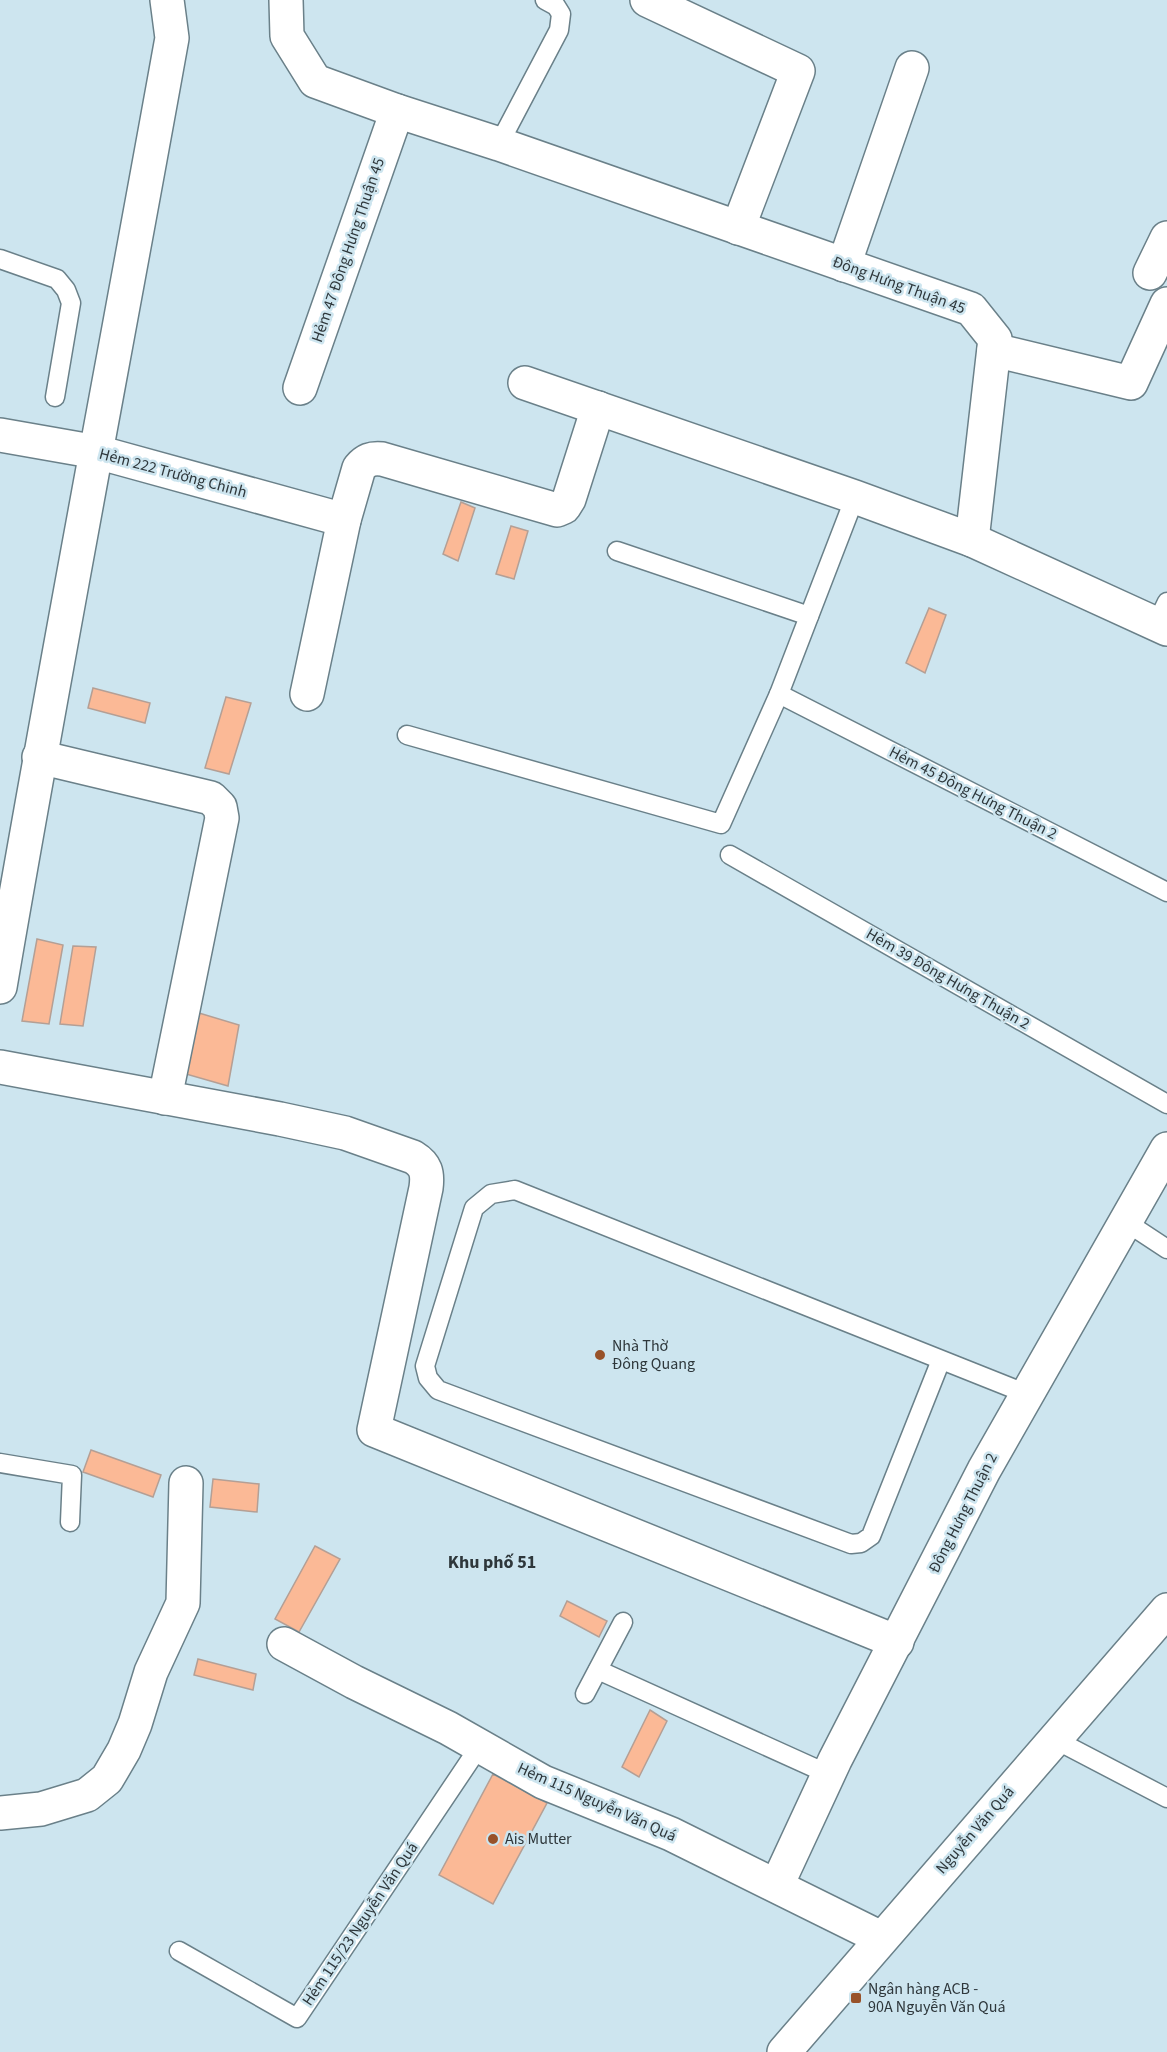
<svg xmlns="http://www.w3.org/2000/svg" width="1167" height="2052" viewBox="0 0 1167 2052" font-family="'Source Sans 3',sans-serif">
<rect width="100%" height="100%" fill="#cde5ef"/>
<g fill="#fbb996" stroke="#b49f95" stroke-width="1.5">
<polygon points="461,502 475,508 458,561 443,554"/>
<polygon points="511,526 528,531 514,579 496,574"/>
<polygon points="929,608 946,615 925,673 906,663"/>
<polygon points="93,688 150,703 145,723 88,708"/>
<polygon points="226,697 251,703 229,774 205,768"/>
<polygon points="37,939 63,945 49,1024 22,1021"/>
<polygon points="73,946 96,947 83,1026 60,1024"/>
<polygon points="199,1013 239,1025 228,1086 186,1074"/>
<polygon points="91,1450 161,1475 153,1497 83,1472"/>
<polygon points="213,1479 259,1484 257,1512 210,1507"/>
<polygon points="315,1546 340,1559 299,1632 275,1619"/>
<polygon points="567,1601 607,1621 599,1637 560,1616"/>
<polygon points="198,1659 256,1674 253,1690 194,1675"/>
<polygon points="650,1710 667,1721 639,1777 622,1767"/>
<polygon points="493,1774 547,1803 493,1904 439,1875"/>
</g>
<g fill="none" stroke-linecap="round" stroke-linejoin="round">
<defs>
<g id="service">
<polyline points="499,144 559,30 561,14 556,6 545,0"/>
<polyline points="0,259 57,279 66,290 71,303 55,397"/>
<polyline points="617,551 809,616"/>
<polyline points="1156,625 1167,602"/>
<polyline points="779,694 1167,892"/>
<polyline points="407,735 721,824 779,694 855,497"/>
<polyline points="730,855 1167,1104"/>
<polyline points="1126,1222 1167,1249"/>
<polyline points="941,1360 871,1536 861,1543 851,1544 438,1390 428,1378 425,1366 474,1208 491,1194 515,1190 1027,1394"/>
<polyline points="0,1463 72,1475 70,1522"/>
<polyline points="598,1670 828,1774"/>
<polyline points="585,1694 623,1622"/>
<polyline points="1054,1739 1167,1798"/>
<polyline points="179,1951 297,2018 479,1747"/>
</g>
<g id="minor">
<polyline points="286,0 287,36 315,81 397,111 499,144 971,309 995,339 972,540"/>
<polyline points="647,0 798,71 738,228"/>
<polyline points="844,265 912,68"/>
<polyline points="1150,273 1167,238"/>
<polyline points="994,350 1131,383 1167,304"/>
<polyline points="525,383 855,497 972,540 1167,629"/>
<polyline points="300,388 397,111"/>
<polyline points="0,435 97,452 344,520"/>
<path d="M307 694 344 520 359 468C366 460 371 458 382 459L557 510 564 507 569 499 598 408"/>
<polyline points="39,757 211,798 220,807 222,818 165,1098"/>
<path d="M0 987C54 670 115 355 172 38L167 0"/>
<path d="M0 1067 280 1119 345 1133 413 1157C426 1165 428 1173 426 1188L374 1430 897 1642"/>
<polyline points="284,1644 354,1682 448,1728 543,1782 671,1834 881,1938"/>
<polyline points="0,1813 41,1809 87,1795 107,1779 124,1750 135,1724 151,1672 183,1603 186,1483"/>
<polyline points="777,1885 835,1760 984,1470 1167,1149"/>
</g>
<polyline id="secondary" points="784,2052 1167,1610"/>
</defs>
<use href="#service" stroke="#6a8089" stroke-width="21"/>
<use href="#minor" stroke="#6a8089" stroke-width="36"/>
<use href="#secondary" stroke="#6a8089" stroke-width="36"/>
<use href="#service" stroke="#fff" stroke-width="18"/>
<use href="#minor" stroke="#fff" stroke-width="33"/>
<use href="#secondary" stroke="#fff" stroke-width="33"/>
</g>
<g fill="#985229" stroke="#cde5ef" stroke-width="2">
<circle cx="600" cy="1355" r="6"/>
<circle cx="493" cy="1839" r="6"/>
<rect x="850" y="1992" width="12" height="12" rx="3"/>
</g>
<g text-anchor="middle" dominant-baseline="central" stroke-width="5" stroke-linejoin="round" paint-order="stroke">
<g font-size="16" fill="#2e373b" stroke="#cde5ef">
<text transform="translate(348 250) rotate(-71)">Hẻm 47 Đông Hưng Thuận 45</text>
<text transform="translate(899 285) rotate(20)">Đông Hưng Thuận 45</text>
<text transform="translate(173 473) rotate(15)">Hẻm 222 Trường Chinh</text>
<text transform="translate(973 793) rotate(27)">Hẻm 45 Đông Hưng Thuận 2</text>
<text transform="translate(948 979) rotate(30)">Hẻm 39 Đông Hưng Thuận 2</text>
<text transform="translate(963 1513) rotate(-63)">Đông Hưng Thuận 2</text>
<text transform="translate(597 1802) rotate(24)">Hẻm 115 Nguyễn Văn Quá</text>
<text transform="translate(975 1830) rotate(-49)">Nguyễn Văn Quá</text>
<text transform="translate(360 1924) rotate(-56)">Hẻm 115/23 Nguyễn Văn Quá</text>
</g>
<g font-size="16" fill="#2e373b" stroke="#cde5ef" text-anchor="start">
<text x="612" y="1346">Nhà Thờ<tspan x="612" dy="18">Đông Quang</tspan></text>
<text x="505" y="1839">Ais Mutter</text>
<text x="868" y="1989">Ngân hàng ACB -<tspan x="868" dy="18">90A Nguyễn Văn Quá</tspan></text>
</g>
<g font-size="18" font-weight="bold" fill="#2e373b" stroke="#cde5ef">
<text x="492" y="1562">Khu phố 51</text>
</g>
</g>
</svg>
